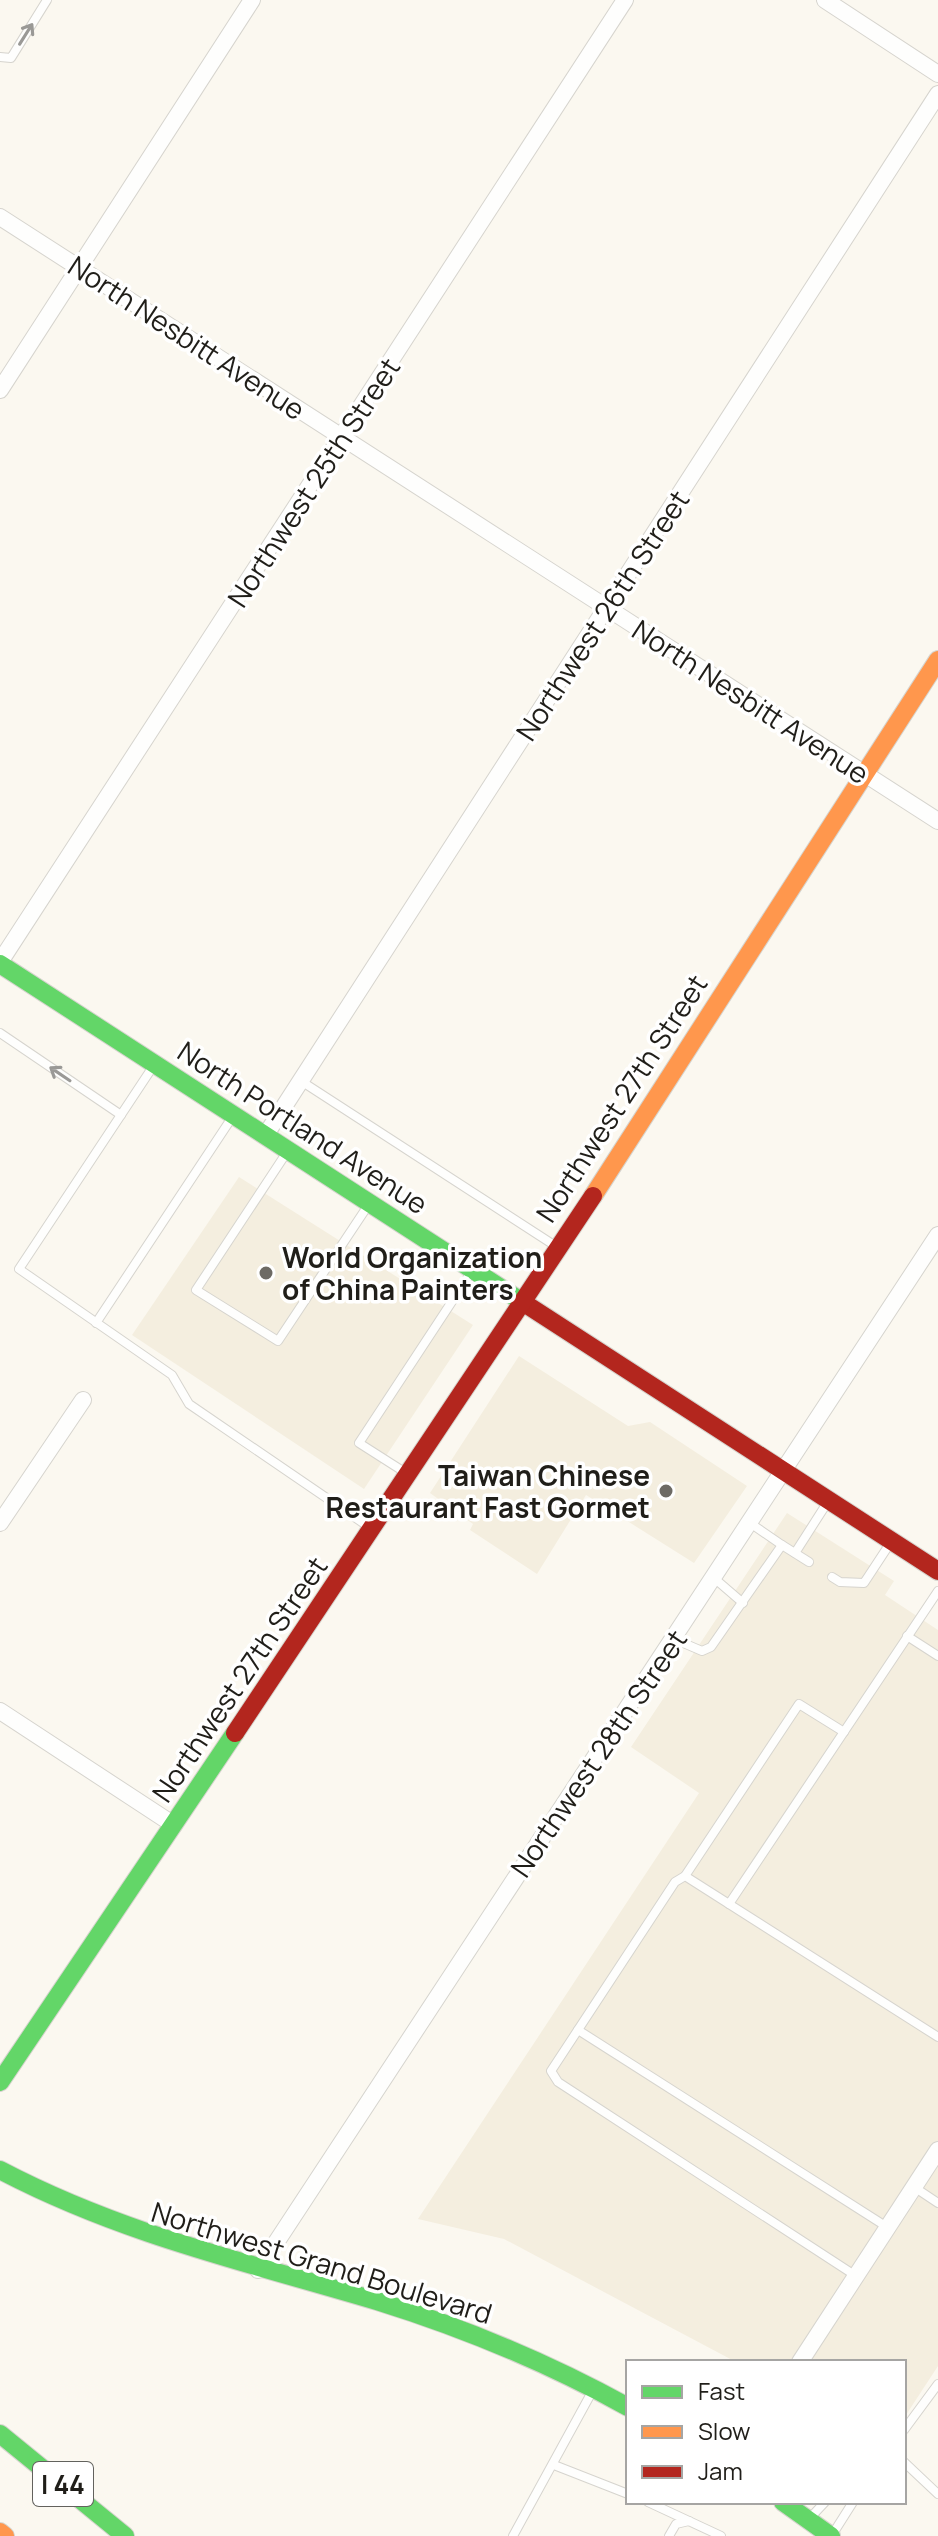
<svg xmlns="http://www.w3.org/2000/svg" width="938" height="2536" viewBox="0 0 938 2536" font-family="Manrope,sans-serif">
<rect width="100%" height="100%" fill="#fbf8f0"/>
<g fill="#f4eedf">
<polygon points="239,1177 473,1325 364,1489 132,1335"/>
<polygon points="519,1356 628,1426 650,1422 747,1486 694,1563 586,1495 537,1574 470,1530 473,1524 430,1493"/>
<polygon points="787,1513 894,1581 885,1595 938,1630 938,2366 904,2418 904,2362 736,2362 504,2239 418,2219 699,1793 631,1747"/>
</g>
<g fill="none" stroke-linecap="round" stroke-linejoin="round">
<defs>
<g id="lane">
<polyline points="0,57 11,58 47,0"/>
<polyline points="0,1033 121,1115"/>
<polyline points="154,1065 19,1269 172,1375 189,1404 369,1527"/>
<polyline points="301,1081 557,1247"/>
<polyline points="287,1152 196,1290 278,1341 369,1204"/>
<polyline points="96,1323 233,1116"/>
<polyline points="406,1473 359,1443 472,1271"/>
<polyline points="782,1545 809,1562"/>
<polyline points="795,1553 827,1503"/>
<polyline points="832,1577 840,1582 864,1583 889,1545"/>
<polyline points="714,1578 743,1603"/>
<polyline points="907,1636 938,1656"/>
<polyline points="674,1639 702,1651 711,1647 782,1545 750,1523"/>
<polyline points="685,1876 799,1704 844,1732"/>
<polyline points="729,1904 938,1591"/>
<polyline points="578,2030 887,2227"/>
<polyline points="914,2187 938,2203"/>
<polyline points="856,2276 558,2082 551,2071 675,1882 685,1876 938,2037"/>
<polyline points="904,2430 938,2384"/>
<polyline points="904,2462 938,2494"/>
<polyline points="554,2465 628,2494"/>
<polyline points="648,2502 721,2536"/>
<polyline points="809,2519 825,2502"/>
<polyline points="834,2532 853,2502"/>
<polyline points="513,2536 593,2390"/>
<polyline points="669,2536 676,2524 689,2521"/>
</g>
<g id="street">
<polyline points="825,0 938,74"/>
<polyline points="0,217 938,821"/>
<polyline points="0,390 252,0"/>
<polyline points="0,962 625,0"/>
<polyline points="265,1136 938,94"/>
<polyline points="0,1523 83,1400"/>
<polyline points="0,1711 174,1825"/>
<polyline points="258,2270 938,1235"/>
<polyline points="800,2362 938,2150"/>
</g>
<g id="fast">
<polyline points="0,964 524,1303"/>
<polyline points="0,2082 235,1733"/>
<path d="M0 2170C122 2234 246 2262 377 2301 464 2328 548 2363 628 2407"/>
<polyline points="0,2434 125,2536"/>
<polyline points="783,2502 831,2536"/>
</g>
<g id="slow">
<polyline points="593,1196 938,660"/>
<polyline points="0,2532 5,2536"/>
</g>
<g id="jam">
<polyline points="524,1303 938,1571"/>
<polyline points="235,1733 593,1196"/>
</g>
</defs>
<use href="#lane" stroke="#d6d4ce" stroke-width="10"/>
<use href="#street" stroke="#d6d4ce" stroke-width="18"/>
<use href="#fast" stroke="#d6d4ce" stroke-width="20"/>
<use href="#slow" stroke="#d6d4ce" stroke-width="20"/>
<use href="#jam" stroke="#d6d4ce" stroke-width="20"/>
<use href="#lane" stroke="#fefefd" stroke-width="8"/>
<use href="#street" stroke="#fefefd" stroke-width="16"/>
<use href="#fast" stroke="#63d668" stroke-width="18"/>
<use href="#slow" stroke="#ff974d" stroke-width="18"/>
<use href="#jam" stroke="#b3261e" stroke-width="18"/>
</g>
<defs><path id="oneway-shaft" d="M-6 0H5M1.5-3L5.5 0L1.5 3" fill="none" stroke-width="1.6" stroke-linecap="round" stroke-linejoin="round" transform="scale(2)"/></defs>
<g stroke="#9a9996">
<use href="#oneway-shaft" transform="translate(26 34) rotate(-58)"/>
<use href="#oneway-shaft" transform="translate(60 1074) rotate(-146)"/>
</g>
<g fill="#6d6a64" stroke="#fff" stroke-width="3">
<circle cx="266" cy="1273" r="8"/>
<circle cx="666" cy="1491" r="8"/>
</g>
<g text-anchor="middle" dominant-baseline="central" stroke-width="7" stroke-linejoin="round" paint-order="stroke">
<rect fill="#fff" stroke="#63625e" stroke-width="2" x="33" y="2462" width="60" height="44" rx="6"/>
<g font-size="26" font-weight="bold" fill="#201e19">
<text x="63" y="2484">I 44</text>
</g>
<g font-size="28" fill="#201e19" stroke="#fff">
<text transform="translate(187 337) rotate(33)">North Nesbitt Avenue</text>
<text transform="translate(313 482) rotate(-57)">Northwest 25th Street</text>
<text transform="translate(602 615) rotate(-57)">Northwest 26th Street</text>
<text transform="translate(751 701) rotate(33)">North Nesbitt Avenue</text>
<text transform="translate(621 1098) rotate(-57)">Northwest 27th Street</text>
<text transform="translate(303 1127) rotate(33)">North Portland Avenue</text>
<text transform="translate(239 1679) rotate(-56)">Northwest 27th Street</text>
<text transform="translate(598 1753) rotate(-56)">Northwest 28th Street</text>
<text transform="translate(322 2262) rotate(17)">Northwest Grand Boulevard</text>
</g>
<g font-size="28" font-weight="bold" fill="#201e19" stroke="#fff" text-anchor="start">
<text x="282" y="1257">World Organization<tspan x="282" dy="32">of China Painters</tspan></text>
<text x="650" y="1475" text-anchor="end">Taiwan Chinese<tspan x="650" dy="32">Restaurant Fast Gormet</tspan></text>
</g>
</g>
<rect x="626" y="2360" width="280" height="144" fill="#ffffff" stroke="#a6a5a3" stroke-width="2"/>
<rect x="642" y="2386" width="40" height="12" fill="#63d668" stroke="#a6a5a3" stroke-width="2"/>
<text x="698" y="2400" font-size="24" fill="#201e19">Fast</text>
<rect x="642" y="2426" width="40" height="12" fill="#ff974d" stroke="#a6a5a3" stroke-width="2"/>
<text x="698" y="2440" font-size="24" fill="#201e19">Slow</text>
<rect x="642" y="2466" width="40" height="12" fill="#b3261e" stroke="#a6a5a3" stroke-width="2"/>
<text x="698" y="2480" font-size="24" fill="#201e19">Jam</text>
</svg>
